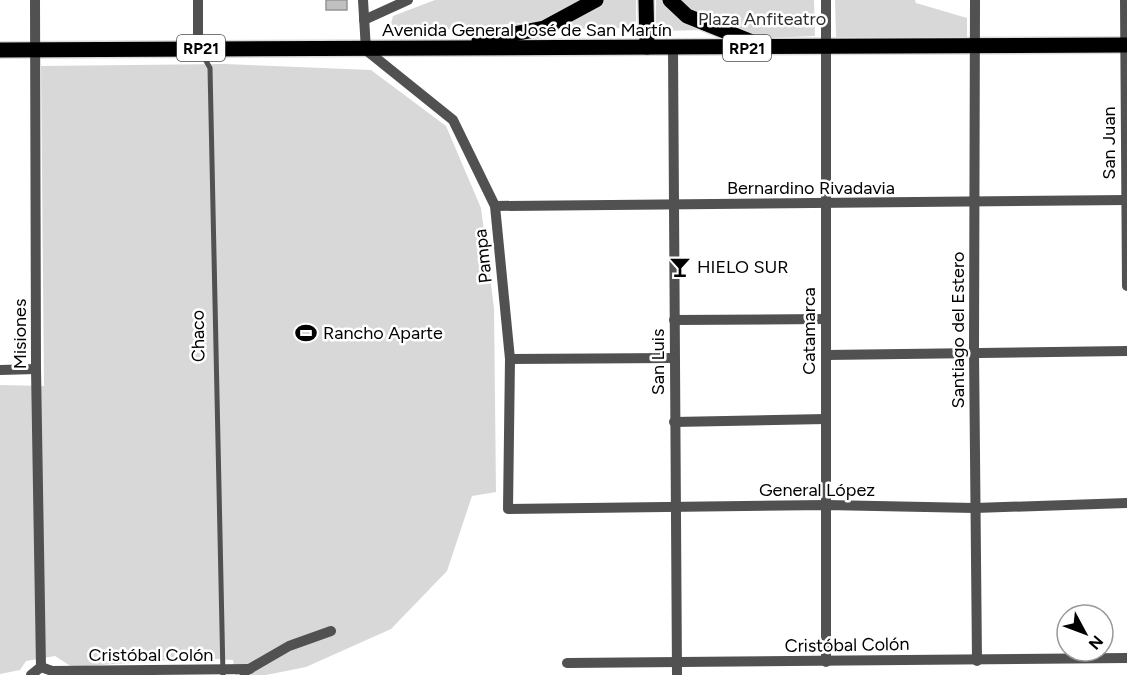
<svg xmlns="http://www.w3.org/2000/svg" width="1127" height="675" viewBox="0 0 1127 675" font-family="Figtree,sans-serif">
<rect width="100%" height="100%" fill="#fff"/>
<g fill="#d8d8d8">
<polygon points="435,0 586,0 560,15 534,22 395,34 390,28 393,16"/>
<polygon points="602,0 636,0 636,28 552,29"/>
<polygon points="656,0 665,0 706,30 656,31"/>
<polygon points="670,0 814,0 815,36 745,39"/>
<polygon points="835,0 915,0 916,3 967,18 967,38 836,37"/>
<polygon points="224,64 371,70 446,126 481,208 494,308 496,492 472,496 447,571 391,629 306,667 266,675 235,675 233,660 200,658 72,667 55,656 26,661 20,670 0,674 0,385 44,386 41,66"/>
</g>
<rect fill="#c0c0c0" stroke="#959595" stroke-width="1.5" x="326" y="0" width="21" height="10"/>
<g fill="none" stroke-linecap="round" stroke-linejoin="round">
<defs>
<g id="primary">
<polyline points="646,0 647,47"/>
<polyline points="670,0 687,16 757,44"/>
<polyline points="479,41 544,28 596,0"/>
<polyline points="0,50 1127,45"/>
</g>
</defs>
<use href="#primary" stroke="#dbdbdb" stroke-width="18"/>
<polyline stroke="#515151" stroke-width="5" points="201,52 210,68 223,675"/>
<g stroke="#515151" stroke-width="10">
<polyline points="35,0 36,369 41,667"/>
<polyline points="198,0 198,48"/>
<polyline points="363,0 366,50 453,120 495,206 510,359 508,509 826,505 975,508 1127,503"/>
<polyline points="975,0 974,351 977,661"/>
<polyline points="1125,0 1127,286"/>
<polyline points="364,20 408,0"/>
<polyline points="673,48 677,675"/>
<polyline points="495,206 1127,200"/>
<polyline points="674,320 826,319"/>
<polyline points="826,355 1127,351"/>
<polyline points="510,359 674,358"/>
<polyline points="0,370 36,369"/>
<polyline points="674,422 826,419"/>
<polyline points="826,662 826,0"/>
<polyline points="567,663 1127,658"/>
<polyline points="244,672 289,646 331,631"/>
<polyline points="31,675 41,667 52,671 250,669"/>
</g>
<use href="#primary" stroke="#000" stroke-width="15"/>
</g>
<defs>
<symbol id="bar-bare" viewBox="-9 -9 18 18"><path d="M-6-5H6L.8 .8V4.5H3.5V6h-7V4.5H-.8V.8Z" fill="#000" stroke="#fff" stroke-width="2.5" paint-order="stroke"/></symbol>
<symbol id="stadium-bare" viewBox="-9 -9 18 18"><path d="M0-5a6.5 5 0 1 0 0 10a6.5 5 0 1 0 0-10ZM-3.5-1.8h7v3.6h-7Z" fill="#000" stroke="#fff" stroke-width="2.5" paint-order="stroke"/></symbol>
</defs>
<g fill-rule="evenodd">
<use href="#bar-bare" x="665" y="252" width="30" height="30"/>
<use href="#stadium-bare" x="291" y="318" width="30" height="30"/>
</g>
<g text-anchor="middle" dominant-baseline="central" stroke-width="5" stroke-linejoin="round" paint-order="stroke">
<g fill="#fff" stroke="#4c4c4c" stroke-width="1.5">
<rect x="177" y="35" width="48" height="26" rx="4.5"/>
<rect x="723" y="35" width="48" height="26" rx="4.5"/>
</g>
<g font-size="16" font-weight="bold" fill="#000">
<text x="201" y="48">RP21</text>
<text x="747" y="48">RP21</text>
</g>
<g font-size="18" fill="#2f2f2f" stroke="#fff">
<text x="762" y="19">Plaza Anfiteatro</text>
</g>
<g font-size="18" fill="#000" stroke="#fff">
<text x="527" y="30">Avenida General José de San Martín</text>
<text transform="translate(1109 143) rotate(-90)">San Juan</text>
<text x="811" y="188">Bernardino Rivadavia</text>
<text transform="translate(483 256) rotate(-96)">Pampa</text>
<text transform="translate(958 330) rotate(-90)">Santiago del Estero</text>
<text transform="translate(809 331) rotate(-90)">Catamarca</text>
<text transform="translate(20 334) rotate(-90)">Misiones</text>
<text transform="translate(198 336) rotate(-91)">Chaco</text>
<text transform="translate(658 362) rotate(-90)">San Luis</text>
<text x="817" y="490">General López</text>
<text transform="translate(847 645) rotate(-1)">Cristóbal Colón</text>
<text x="151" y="655">Cristóbal Colón</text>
</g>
<g font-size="18" fill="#000" stroke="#fff" text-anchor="start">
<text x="697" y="267">HIELO SUR</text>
<text x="323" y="333">Rancho Aparte</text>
</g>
</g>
<g transform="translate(1085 633) rotate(131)"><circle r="28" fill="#ffffff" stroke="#999999" stroke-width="1.5"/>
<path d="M0-4.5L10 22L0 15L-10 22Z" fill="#000000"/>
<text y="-9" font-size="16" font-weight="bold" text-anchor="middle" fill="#000000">N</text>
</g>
</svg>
